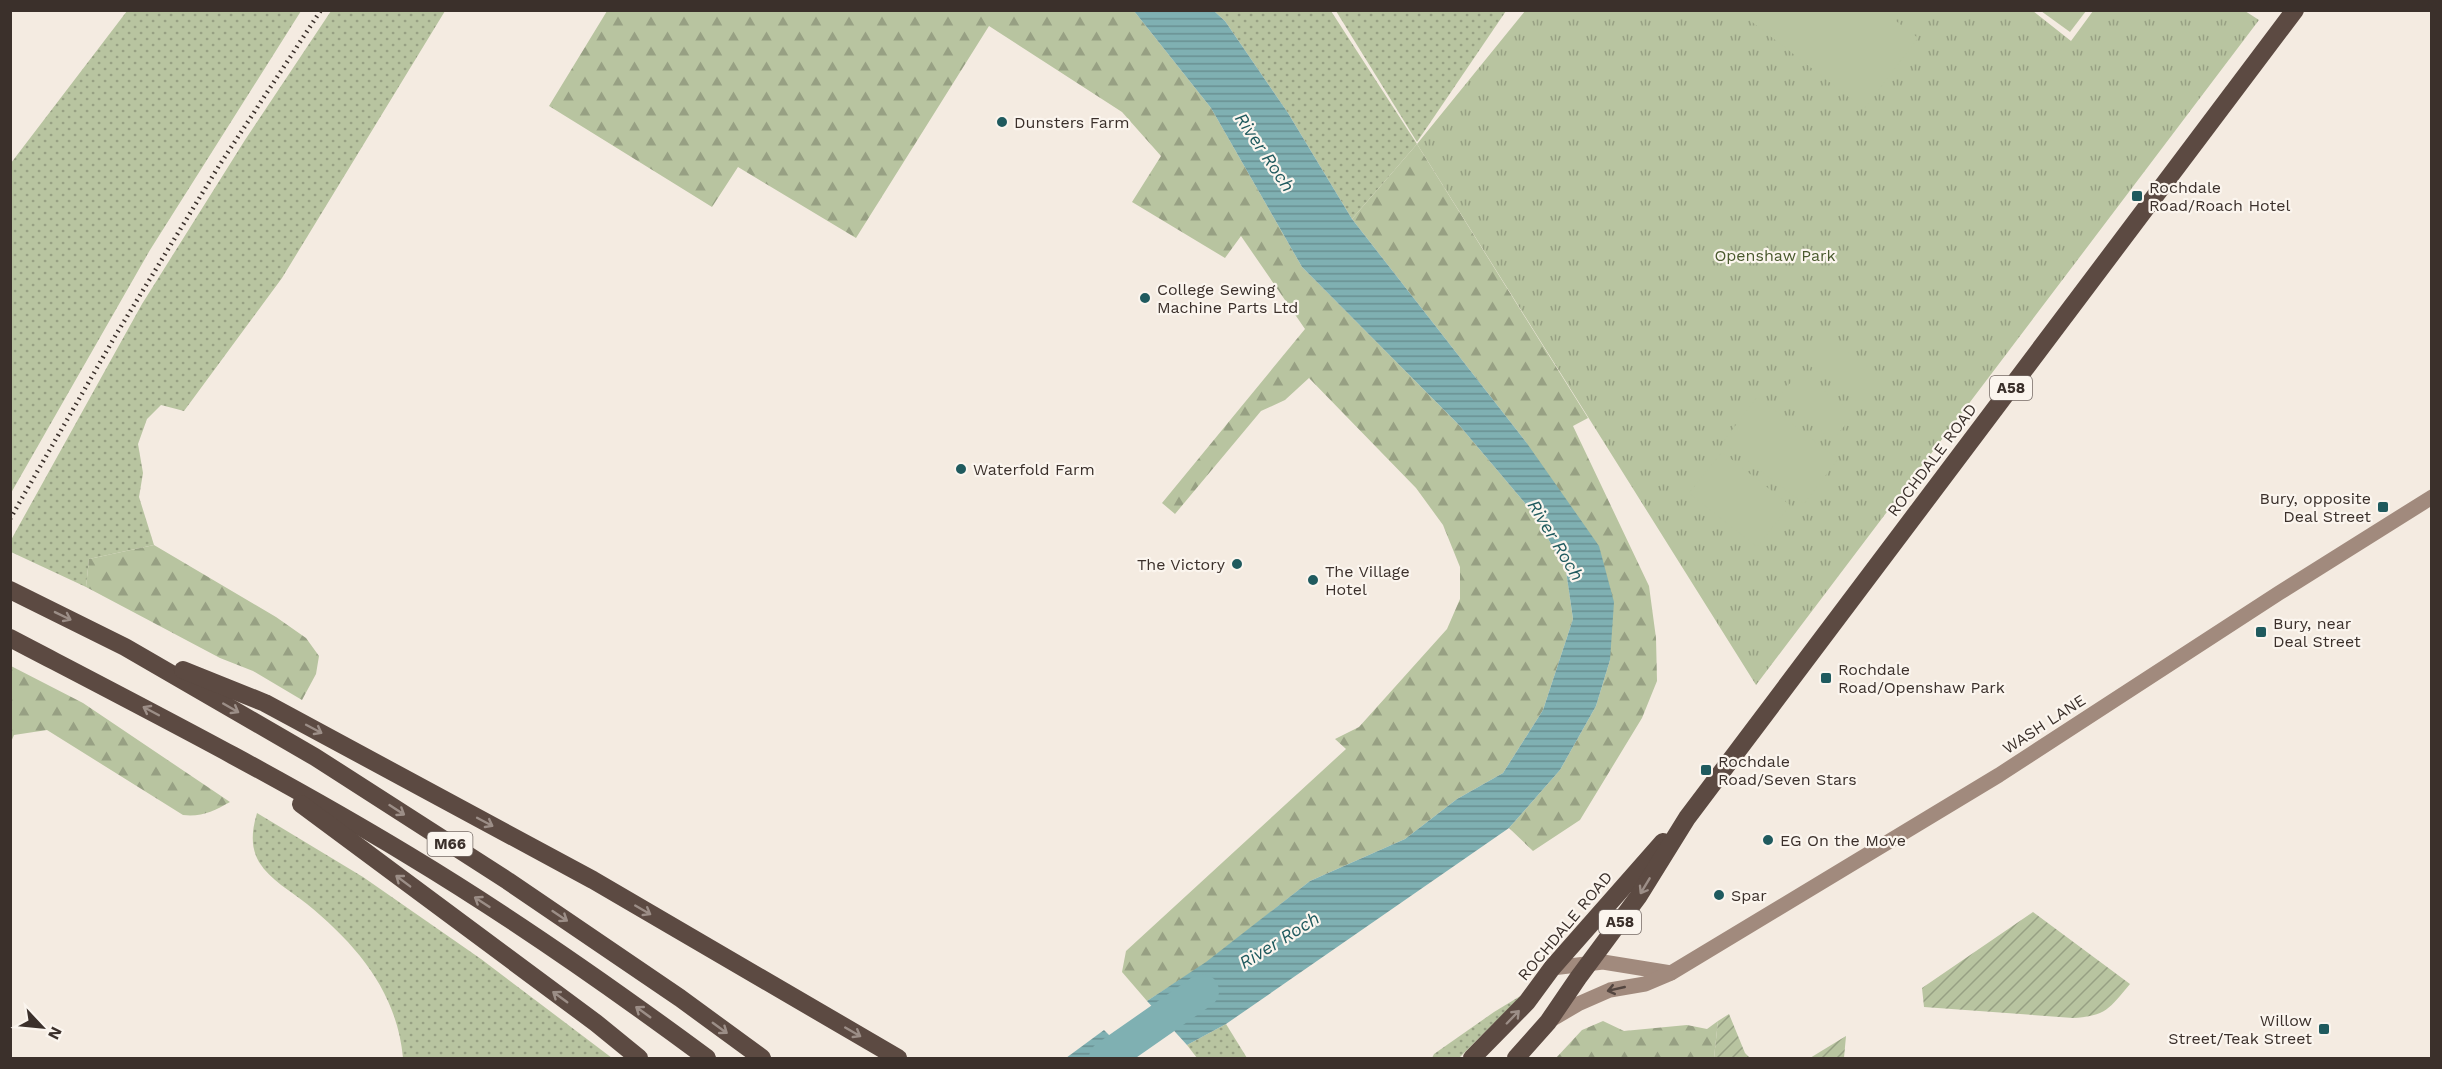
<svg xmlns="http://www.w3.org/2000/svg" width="2442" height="1069" viewBox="0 0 2442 1069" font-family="'Work Sans',sans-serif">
<defs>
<pattern id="grass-dots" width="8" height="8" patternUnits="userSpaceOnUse" patternTransform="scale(1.5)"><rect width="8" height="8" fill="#b8c4a0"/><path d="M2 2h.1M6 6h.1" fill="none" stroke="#97a083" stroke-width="1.8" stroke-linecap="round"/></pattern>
<pattern id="forest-firs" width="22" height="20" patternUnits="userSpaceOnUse" patternTransform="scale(1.5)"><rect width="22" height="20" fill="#b8c4a0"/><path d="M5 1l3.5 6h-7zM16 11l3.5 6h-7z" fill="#97a083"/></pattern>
<pattern id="park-tufts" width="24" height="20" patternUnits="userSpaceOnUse" patternTransform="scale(1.5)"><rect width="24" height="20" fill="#b8c4a0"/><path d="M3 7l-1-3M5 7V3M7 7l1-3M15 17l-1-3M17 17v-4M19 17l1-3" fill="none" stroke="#97a083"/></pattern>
<pattern id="garden-furrows" width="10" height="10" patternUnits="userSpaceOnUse" patternTransform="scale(1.5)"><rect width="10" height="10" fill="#b8c4a0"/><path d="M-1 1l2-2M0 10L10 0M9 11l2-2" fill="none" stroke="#97a083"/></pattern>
<pattern id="water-rules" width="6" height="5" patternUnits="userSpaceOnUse" patternTransform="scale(1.5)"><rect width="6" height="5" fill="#7fb0b2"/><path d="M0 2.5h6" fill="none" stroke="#699091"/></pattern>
</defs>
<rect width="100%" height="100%" fill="#f4ebe1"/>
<g fill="url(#grass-dots)">
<polygon points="127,11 301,11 150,250 11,493 11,163"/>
<polygon points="331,11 445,11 282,278 184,411 161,405 147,419 138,444 143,473 139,497 154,545 89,559 86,587 11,552 11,540 142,304 245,140"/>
<polygon points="1214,11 1331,11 1417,144 1352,219 1288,113 1225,21"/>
<polygon points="1336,11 1506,11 1417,142"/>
<path d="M257 813 363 877 481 959 612 1058H403C397 992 357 945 307 904 291 891 270 880 259 862 250 846 252 830 257 813Z"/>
<polygon points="1522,995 1459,1058 1432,1058 1434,1054 1494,1012"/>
<polygon points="1226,1024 1247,1058 1197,1058 1187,1045"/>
</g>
<g fill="url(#forest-firs)">
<polygon points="607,11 1134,11 1211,108 1302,267 1459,425 1535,515 1566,571 1573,619 1543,710 1503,773 1457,799 1405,839 1310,881 1206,963 1147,1001 1122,972 1126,951 1346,749 1335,739 1359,727 1447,629 1460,599 1460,567 1443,525 1416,488 1309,378 1285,400 1261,411 1175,514 1162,503 1305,329 1241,236 1225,258 1132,202 1161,156 1122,112 989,26 856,238 738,167 712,207 549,106"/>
<polygon points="1417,144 1588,418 1573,426 1649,586 1656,638 1657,681 1642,718 1580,820 1533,851 1509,828 1560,770 1596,706 1610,660 1526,442 1352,219"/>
<polygon points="154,545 276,617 306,638 319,656 316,674 302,700 253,671 220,658 86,587 89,559"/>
<path d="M11 666 83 703 230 802C214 811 202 817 183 815L47 730 14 735 11 742Z"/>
<polygon points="1603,1021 1624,1031 1687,1025 1707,1029 1718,1021 1714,1058 1556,1058 1582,1030"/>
</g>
<polygon fill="url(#park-tufts)" points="1525,11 2033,11 2071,41 2093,11 2245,11 2259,20 1756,685 1417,144"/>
<g fill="url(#garden-furrows)">
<path d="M2033 912 2130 984C2109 1009 2106 1016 2073 1018L1924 1007 1922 988Z"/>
<polygon points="1729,1014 1745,1053 1750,1058 1714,1058 1718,1021"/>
<polygon points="1846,1036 1844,1058 1810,1058"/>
</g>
<g fill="#b8c4a0">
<polygon points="1738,11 1883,11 1918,38 1864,109"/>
<polygon points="2041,11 2086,11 2070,32"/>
<polygon points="1826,335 1880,377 1860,404 1805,362"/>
<polygon points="1799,372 1854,414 1833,440 1778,398"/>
<polygon points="1757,397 1838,459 1804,504 1723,442"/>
<polygon points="1722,452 1790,505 1757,547 1689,493"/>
</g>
<g fill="url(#water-rules)">
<polygon points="1134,11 1214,11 1225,21 1288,113 1352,219 1526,442 1599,546 1614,602 1610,660 1596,706 1560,770 1509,828 1226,1024 1187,1045 1147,1001 1206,962 1310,881 1405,839 1457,799 1503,773 1543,710 1573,619 1566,571 1535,515 1459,425 1302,267 1211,108"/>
<polygon points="1104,1030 1132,1058 1066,1058"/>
</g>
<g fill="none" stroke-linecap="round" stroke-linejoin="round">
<polyline stroke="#7fb0b2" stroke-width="34" points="1106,1058 1202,991"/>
<g stroke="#a18a7d" stroke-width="15">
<polyline points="1552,968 1603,962 1671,973"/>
<polyline points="1549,1021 1578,1004 1610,990 1645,984 1671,973 1999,775 2279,593 2432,497"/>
</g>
<g stroke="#5c4a42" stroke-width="18">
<polyline points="10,590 125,647 315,757 508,881 680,998 762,1058"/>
<path d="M10 638C144 708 279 777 408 855 511 917 611 987 707 1058"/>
<polyline points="183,670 265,703 593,880 898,1058"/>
<polyline points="301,804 596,1023 639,1058"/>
<polyline points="1472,1058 1527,1002 1552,968 1663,842"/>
<polyline points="1516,1058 1548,1022 1578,978 1638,897 1687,818 2295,10"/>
</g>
<polyline stroke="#3b302b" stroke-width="4.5" stroke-dasharray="1.5 4.5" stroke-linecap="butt" points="10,519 117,333 217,169 321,10"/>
</g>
<defs><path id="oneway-shaft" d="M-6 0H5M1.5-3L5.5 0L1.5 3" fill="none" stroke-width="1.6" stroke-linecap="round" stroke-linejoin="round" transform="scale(1.5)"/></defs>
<g stroke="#9c8e87">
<use href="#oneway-shaft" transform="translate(63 616) rotate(26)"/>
<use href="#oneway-shaft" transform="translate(231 708) rotate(30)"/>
<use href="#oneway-shaft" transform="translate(151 711) rotate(-152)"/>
<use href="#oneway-shaft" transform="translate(314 729) rotate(28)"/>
<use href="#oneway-shaft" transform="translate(397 810) rotate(33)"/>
<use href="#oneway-shaft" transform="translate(485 822) rotate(28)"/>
<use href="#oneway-shaft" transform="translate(403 881) rotate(-143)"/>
<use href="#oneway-shaft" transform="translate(1645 886) rotate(121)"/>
<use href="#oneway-shaft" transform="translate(482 902) rotate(-147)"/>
<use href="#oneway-shaft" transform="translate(643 910) rotate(30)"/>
<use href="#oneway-shaft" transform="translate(560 916) rotate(34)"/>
<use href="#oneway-shaft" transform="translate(560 997) rotate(-144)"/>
<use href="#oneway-shaft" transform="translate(643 1012) rotate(-144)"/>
<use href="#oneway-shaft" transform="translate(1513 1017) rotate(-46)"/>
<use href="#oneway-shaft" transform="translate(720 1028) rotate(36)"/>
<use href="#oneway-shaft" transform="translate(853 1032) rotate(30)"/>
</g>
<use stroke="#544640" href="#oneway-shaft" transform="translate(1616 989) rotate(167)"/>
<g fill="#1f5a5e" stroke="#fbf5ee" stroke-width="2">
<circle cx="1002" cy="122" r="6"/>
<rect x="2131" y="190" width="12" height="12" rx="3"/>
<circle cx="1145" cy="298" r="6"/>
<circle cx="961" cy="469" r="6"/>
<rect x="2377" y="501" width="12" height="12" rx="3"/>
<circle cx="1237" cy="564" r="6"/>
<circle cx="1313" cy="580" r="6"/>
<rect x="2255" y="626" width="12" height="12" rx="3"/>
<rect x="1820" y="672" width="12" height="12" rx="3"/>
<rect x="1700" y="764" width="12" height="12" rx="3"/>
<circle cx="1768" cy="840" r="6"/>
<circle cx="1719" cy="895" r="6"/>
<rect x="2318" y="1023" width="12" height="12" rx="3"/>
</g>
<g text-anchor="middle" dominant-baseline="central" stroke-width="4.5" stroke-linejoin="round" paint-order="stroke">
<g fill="#fbf5ee" stroke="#756b66" stroke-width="1.5">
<rect x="1990" y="376" width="42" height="24" rx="4.5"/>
<rect x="427.5" y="832" width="45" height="24" rx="4.5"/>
<rect x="1599" y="910" width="42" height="24" rx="4.5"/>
</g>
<g font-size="15" font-weight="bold" fill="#3b302b">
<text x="2011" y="388">A58</text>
<text x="450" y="844">M66</text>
<text x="1620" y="922">A58</text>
</g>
<g font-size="16" fill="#3b302b" stroke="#fbf5ee" text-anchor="start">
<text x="1014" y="122">Dunsters Farm</text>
<text x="2149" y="187">Rochdale<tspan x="2149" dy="18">Road/Roach Hotel</tspan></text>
<text x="1157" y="289">College Sewing<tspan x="1157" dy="18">Machine Parts Ltd</tspan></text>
<text x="973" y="469">Waterfold Farm</text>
<text x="2371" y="498" text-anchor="end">Bury, opposite<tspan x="2371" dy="18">Deal Street</tspan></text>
<text x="1225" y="564" text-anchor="end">The Victory</text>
<text x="1325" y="571">The Village<tspan x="1325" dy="18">Hotel</tspan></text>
<text x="2273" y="623">Bury, near<tspan x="2273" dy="18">Deal Street</tspan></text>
<text x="1838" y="669">Rochdale<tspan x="1838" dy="18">Road/Openshaw Park</tspan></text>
<text x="1718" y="761">Rochdale<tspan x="1718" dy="18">Road/Seven Stars</tspan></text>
<text x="1780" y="840">EG On the Move</text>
<text x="1731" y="895">Spar</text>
<text x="2312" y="1020" text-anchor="end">Willow<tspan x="2312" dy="18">Street/Teak Street</tspan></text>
</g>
<g font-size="16" fill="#4a5a2e" stroke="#fbf5ee">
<text x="1775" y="255">Openshaw Park</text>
</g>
<g font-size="16" fill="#3b302b" stroke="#fbf5ee">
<text transform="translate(1932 460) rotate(-53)">ROCHDALE ROAD</text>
<text transform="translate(2044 724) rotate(-33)">WASH LANE</text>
<text transform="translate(1565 926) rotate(-50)">ROCHDALE ROAD</text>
</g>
<g font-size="18" font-style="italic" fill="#1f5a5e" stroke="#fbf5ee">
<text transform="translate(1265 152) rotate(56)">River Roch</text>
<text transform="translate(1556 540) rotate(59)">River Roch</text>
<text transform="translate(1279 940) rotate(-32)">River Roch</text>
</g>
</g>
<rect width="2442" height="1069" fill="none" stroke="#3b302b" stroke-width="24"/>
<g transform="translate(42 1027) rotate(116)" stroke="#fbf5ee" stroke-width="4.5" paint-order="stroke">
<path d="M0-4.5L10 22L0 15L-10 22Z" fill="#3b302b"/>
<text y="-9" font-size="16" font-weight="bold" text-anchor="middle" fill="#3b302b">N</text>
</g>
</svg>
